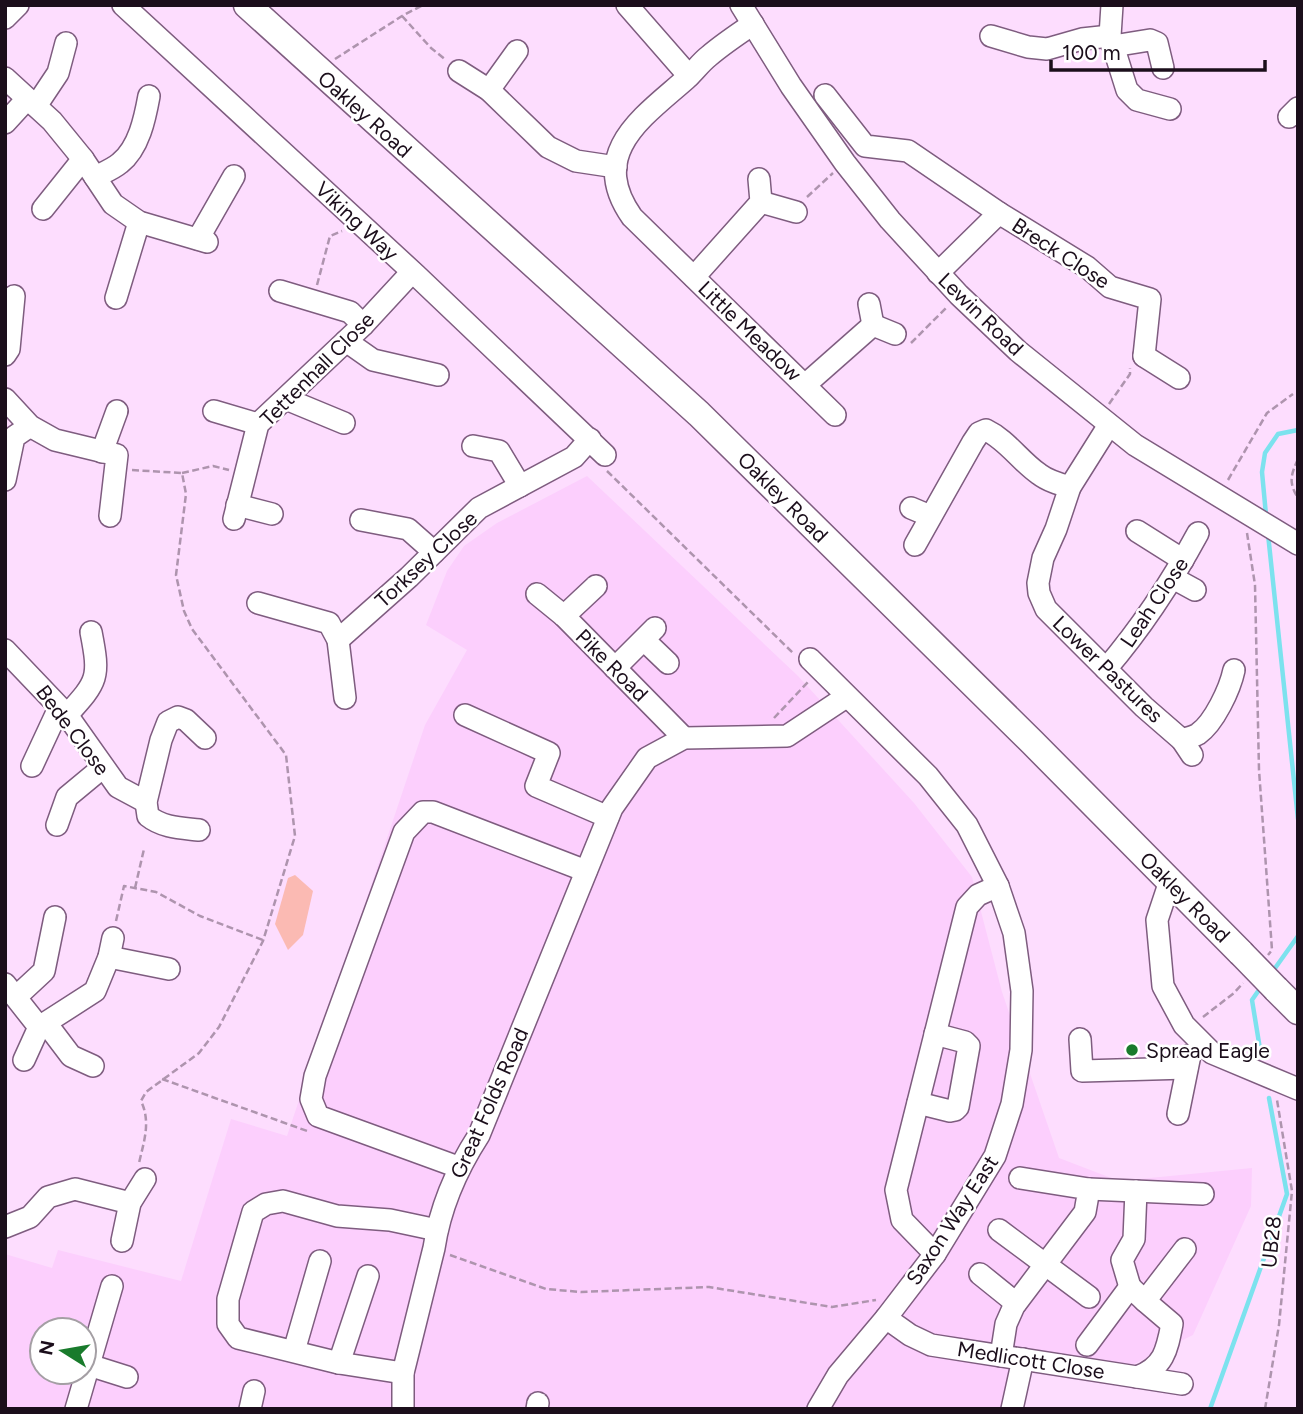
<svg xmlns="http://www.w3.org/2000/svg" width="1303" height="1414" viewBox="0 0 1303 1414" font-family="Figtree,sans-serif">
<rect width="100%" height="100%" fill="#fdddfe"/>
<path fill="#fccffd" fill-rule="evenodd" d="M587 476 798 676 914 803 972 877 1002 992 1059 1158 1119 1181 1252 1168 1251 1206 1193 1335 1130 1366 1035 1351 1024 1409H5V1254L52 1268 58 1250 181 1281 231 1119 287 1136 425 725 467 650 426 625 447 571 464 546 497 523ZM42 1330H84V1372H42Z"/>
<polygon fill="#fbbab3" points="295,875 313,891 303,935 288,950 275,924 288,878"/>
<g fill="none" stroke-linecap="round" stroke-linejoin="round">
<g stroke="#7ce2ee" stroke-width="4.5">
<polyline points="1266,515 1262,472 1265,453 1278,434 1298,430"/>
<polyline points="1268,534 1298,819"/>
<polyline points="1273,971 1298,936"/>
<polyline points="1260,1049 1252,1000 1261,987"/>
<polyline points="1210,1409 1287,1194 1269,1098"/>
</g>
<defs>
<g id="minor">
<polyline points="123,5 416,275 605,455"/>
<polyline points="627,5 689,76"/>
<polyline points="741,5 791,86 845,163 890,220 959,295 1018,351 1135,445 1298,544"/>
<polyline points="1112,5 1110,36 1127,90 1137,100 1170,109"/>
<polyline points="5,18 18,5"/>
<path d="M753 24C738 34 723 44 709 56 701 62 694 72 686 79 643 117 587 153 632 217L835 415"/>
<polyline points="991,36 1028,47 1047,49 1082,39 1110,36"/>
<polyline points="1113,46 1150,40 1157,43 1163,68"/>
<polyline points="459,71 489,90 548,147 576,161 616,167"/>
<polyline points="5,78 52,121 83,159 113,204 139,222 207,242"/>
<polyline points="489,90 517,51"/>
<polyline points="825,95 865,146 908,151 999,213"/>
<polyline points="36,106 58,73 66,43"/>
<polyline points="1289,117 1298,108"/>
<polyline points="5,123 27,99"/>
<path d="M95 177C103 173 113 169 120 163 139 148 145 118 149 96"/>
<polyline points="761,202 796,212"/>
<polyline points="43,209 83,159"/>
<polyline points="198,239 234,176"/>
<polyline points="938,273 999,213 1087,267 1110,287 1150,299 1144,356"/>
<polyline points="694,277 761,202 759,179"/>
<polyline points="280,291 350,312 363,325"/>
<polyline points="116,298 139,222"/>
<polyline points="869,304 873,325"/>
<polyline points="873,325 895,334"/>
<polyline points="346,341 373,360 438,375"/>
<polyline points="5,355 9,349 14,296"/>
<polyline points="1144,356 1179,378"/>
<polyline points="805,385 873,325"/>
<polyline points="5,399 30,426 55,440 117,455 110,516"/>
<polyline points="286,399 344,423"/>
<polyline points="214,411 258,424"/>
<polyline points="1109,425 1070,487 1056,529 1043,558 1038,583 1039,593 1046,609 1144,707 1182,740 1192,755"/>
<polyline points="473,446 499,451 520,486"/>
<polyline points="102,452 117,411"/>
<polyline points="5,480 14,437 30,426"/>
<polyline points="237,505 272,514"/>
<polyline points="911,508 930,516"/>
<polyline points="234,519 258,424 363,325 412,272"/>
<polyline points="361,520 408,529 434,552"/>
<polyline points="1137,531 1183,560"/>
<path d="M915 545 973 442 979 433 986 430C1007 440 1020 461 1039 474 1048 481 1059 484 1070 487"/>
<polyline points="1173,578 1195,590"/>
<polyline points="537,594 564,616 684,738"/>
<polyline points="258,603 329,623 338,640 345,698"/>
<polyline points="564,616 596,586"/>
<polyline points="338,640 409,577 479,508 574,457 590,439"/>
<polyline points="644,640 668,663"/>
<polyline points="5,650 67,715 118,787 146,802"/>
<polyline points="810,659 928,776 967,825 998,886 1014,933 1022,991 1021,1050 1012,1104 995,1156 935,1254 886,1318 838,1375 818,1409"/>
<polyline points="615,668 655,628"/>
<path d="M1106 669C1142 627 1172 581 1198 533"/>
<path d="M67 715C98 681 100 678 91 632"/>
<polyline points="465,715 549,753 536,786 608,817"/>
<path d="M1182 740C1187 738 1193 737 1198 734 1214 723 1230 689 1234 670"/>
<polyline points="32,766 59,708"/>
<polyline points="57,825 67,797 102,768"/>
<path d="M199 830C182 828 163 828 148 816L146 802 161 740 168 722 178 717 186 720 205 738"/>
<polyline points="1170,881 1157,920 1163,986 1184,1025 1212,1053 1298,1089"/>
<polyline points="109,957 169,969"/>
<polyline points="5,984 39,1027 95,991 109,957 113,938"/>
<polyline points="16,997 44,971 55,917"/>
<polyline points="46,1023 71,1056 93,1066"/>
<polyline points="1080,1039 1082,1071 1187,1068"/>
<polyline points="24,1060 39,1027"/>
<polyline points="918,1103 950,1111 955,1110 958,1107 969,1046 965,1042 935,1034"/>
<polyline points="1178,1114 1190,1055"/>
<polyline points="458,1167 318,1116 311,1099 315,1076 404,832 423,812 433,812 586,871"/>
<polyline points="1089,1189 1203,1194"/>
<polyline points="5,1227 30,1217 48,1197 75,1189 130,1203"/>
<polyline points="999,1230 1089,1297"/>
<polyline points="122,1241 130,1203 145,1179"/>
<polyline points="935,1254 902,1220 896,1190 967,907 978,895 998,886"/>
<polyline points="980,1274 1016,1303"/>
<polyline points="1130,1287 1122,1260 1134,1239 1136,1191"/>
<polyline points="886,1318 910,1335 931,1345 1182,1384"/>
<polyline points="1087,1345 1130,1287 1145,1301 1185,1249"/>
<polyline points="294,1351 320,1261"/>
<polyline points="1001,1356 1006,1324 1014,1306 1085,1212 1089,1189 1020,1178"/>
<polyline points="339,1363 368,1276"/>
<polyline points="89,1365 127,1377"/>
<polyline points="403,1373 339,1363 238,1338 228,1324 228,1299 253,1212 266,1204 283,1201 337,1216 390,1220 437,1230"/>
<path d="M1137 1377C1164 1367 1167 1350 1172 1324L1145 1301"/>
<polyline points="76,1409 112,1286"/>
<polyline points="250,1409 254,1391"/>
<path d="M403 1409V1373L434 1248C440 1208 457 1169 479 1135L612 808 647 758 684 738 787 736 846 697"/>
<polyline points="537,1409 538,1403"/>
<polyline points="1012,1409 1023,1359"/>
</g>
<g id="major">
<polyline points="247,5 699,414 1032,742 1241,953"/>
<polyline points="1276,989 1298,1011"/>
</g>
</defs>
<use href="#minor" stroke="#7e5c7f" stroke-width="24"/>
<use href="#major" stroke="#7e5c7f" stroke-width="29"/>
<g stroke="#ae94ae" stroke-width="2.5" stroke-dasharray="7 3.5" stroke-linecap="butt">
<polyline points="402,16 431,48 446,60"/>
<polyline points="335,59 402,16 423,5"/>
<polyline points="807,197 833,173"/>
<polyline points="317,285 330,236 342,231"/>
<polyline points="911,343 948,306"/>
<polyline points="1109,404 1130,374 1130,368"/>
<path d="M1298 459C1291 475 1288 482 1298 498"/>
<path d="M132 470 182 473 186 494 176 575 184 611 192 629 286 755 295 836 263 941 219 1027 199 1053 146 1092 141 1101C151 1122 144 1141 139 1163"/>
<polyline points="607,471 793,653"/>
<polyline points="182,473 213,466 229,470"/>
<polyline points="1228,480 1267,413 1293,394"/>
<polyline points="1247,533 1255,585 1259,770 1272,950 1268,955"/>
<polyline points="774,718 808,682"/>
<polyline points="135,888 144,849"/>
<polyline points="116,921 124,886 156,892 200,916 263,940"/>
<polyline points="1203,1017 1234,993 1243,983"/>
<polyline points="162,1079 310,1132"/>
<polyline points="450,1255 546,1289 581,1292 709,1287 832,1307 876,1300"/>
<polyline points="1265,1409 1279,1325 1292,1191 1277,1100"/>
</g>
<use href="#minor" stroke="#fff" stroke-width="21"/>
<use href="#major" stroke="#fff" stroke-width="26"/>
<defs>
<polyline id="major-bridge" points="1241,953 1276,989"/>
</defs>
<use href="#major-bridge" stroke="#7e5c7f" stroke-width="29" stroke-linecap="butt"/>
<use href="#major-bridge" stroke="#fff" stroke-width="26"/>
</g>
<circle fill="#197b2c" stroke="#fff" stroke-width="2.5" cx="1132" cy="1050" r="7"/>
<g text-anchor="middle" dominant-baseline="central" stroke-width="5" stroke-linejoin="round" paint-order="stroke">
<g font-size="21" fill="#1b0e1b" stroke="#fff">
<text transform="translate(365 114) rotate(42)">Oakley Road</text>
<text transform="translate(357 221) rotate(43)">Viking Way</text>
<text transform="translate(1061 253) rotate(33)">Breck Close</text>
<text transform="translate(981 314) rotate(44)">Lewin Road</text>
<text transform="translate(750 331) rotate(44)">Little Meadow</text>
<text transform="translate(317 369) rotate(-45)">Tettenhall Close</text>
<text transform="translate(783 497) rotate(45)">Oakley Road</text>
<text transform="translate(426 559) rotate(-43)">Torksey Close</text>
<text transform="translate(1154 602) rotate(-56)">Leah Close</text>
<text transform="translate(612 665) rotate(45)">Pike Road</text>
<text transform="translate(1108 669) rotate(44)">Lower Pastures</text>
<text transform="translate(73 730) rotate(53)">Bede Close</text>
<text transform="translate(1185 897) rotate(45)">Oakley Road</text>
<text transform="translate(489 1103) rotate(-66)">Great Folds Road</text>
<text transform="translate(952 1220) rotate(-57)">Saxon Way East</text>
<text transform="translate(1271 1242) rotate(-84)">UB28</text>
<text transform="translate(1031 1360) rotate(9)">Medlicott Close</text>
</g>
<g font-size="21" fill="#1b0e1b" stroke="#fff" text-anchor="start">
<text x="1146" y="1050">Spread Eagle</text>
</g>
</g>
<rect width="1303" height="1414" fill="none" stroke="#1b0e1b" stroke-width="14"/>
<g transform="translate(63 1351) rotate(281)"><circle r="33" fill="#ffffff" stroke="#a49fa4" stroke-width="2"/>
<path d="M0-5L12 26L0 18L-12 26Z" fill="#197b2c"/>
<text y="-10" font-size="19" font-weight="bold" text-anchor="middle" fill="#1b0e1b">N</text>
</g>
<path d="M1051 60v10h214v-10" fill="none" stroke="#1b0e1b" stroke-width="3.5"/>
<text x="1062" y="60" font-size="21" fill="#1b0e1b" stroke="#ffffff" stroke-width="5" paint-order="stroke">100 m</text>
</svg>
